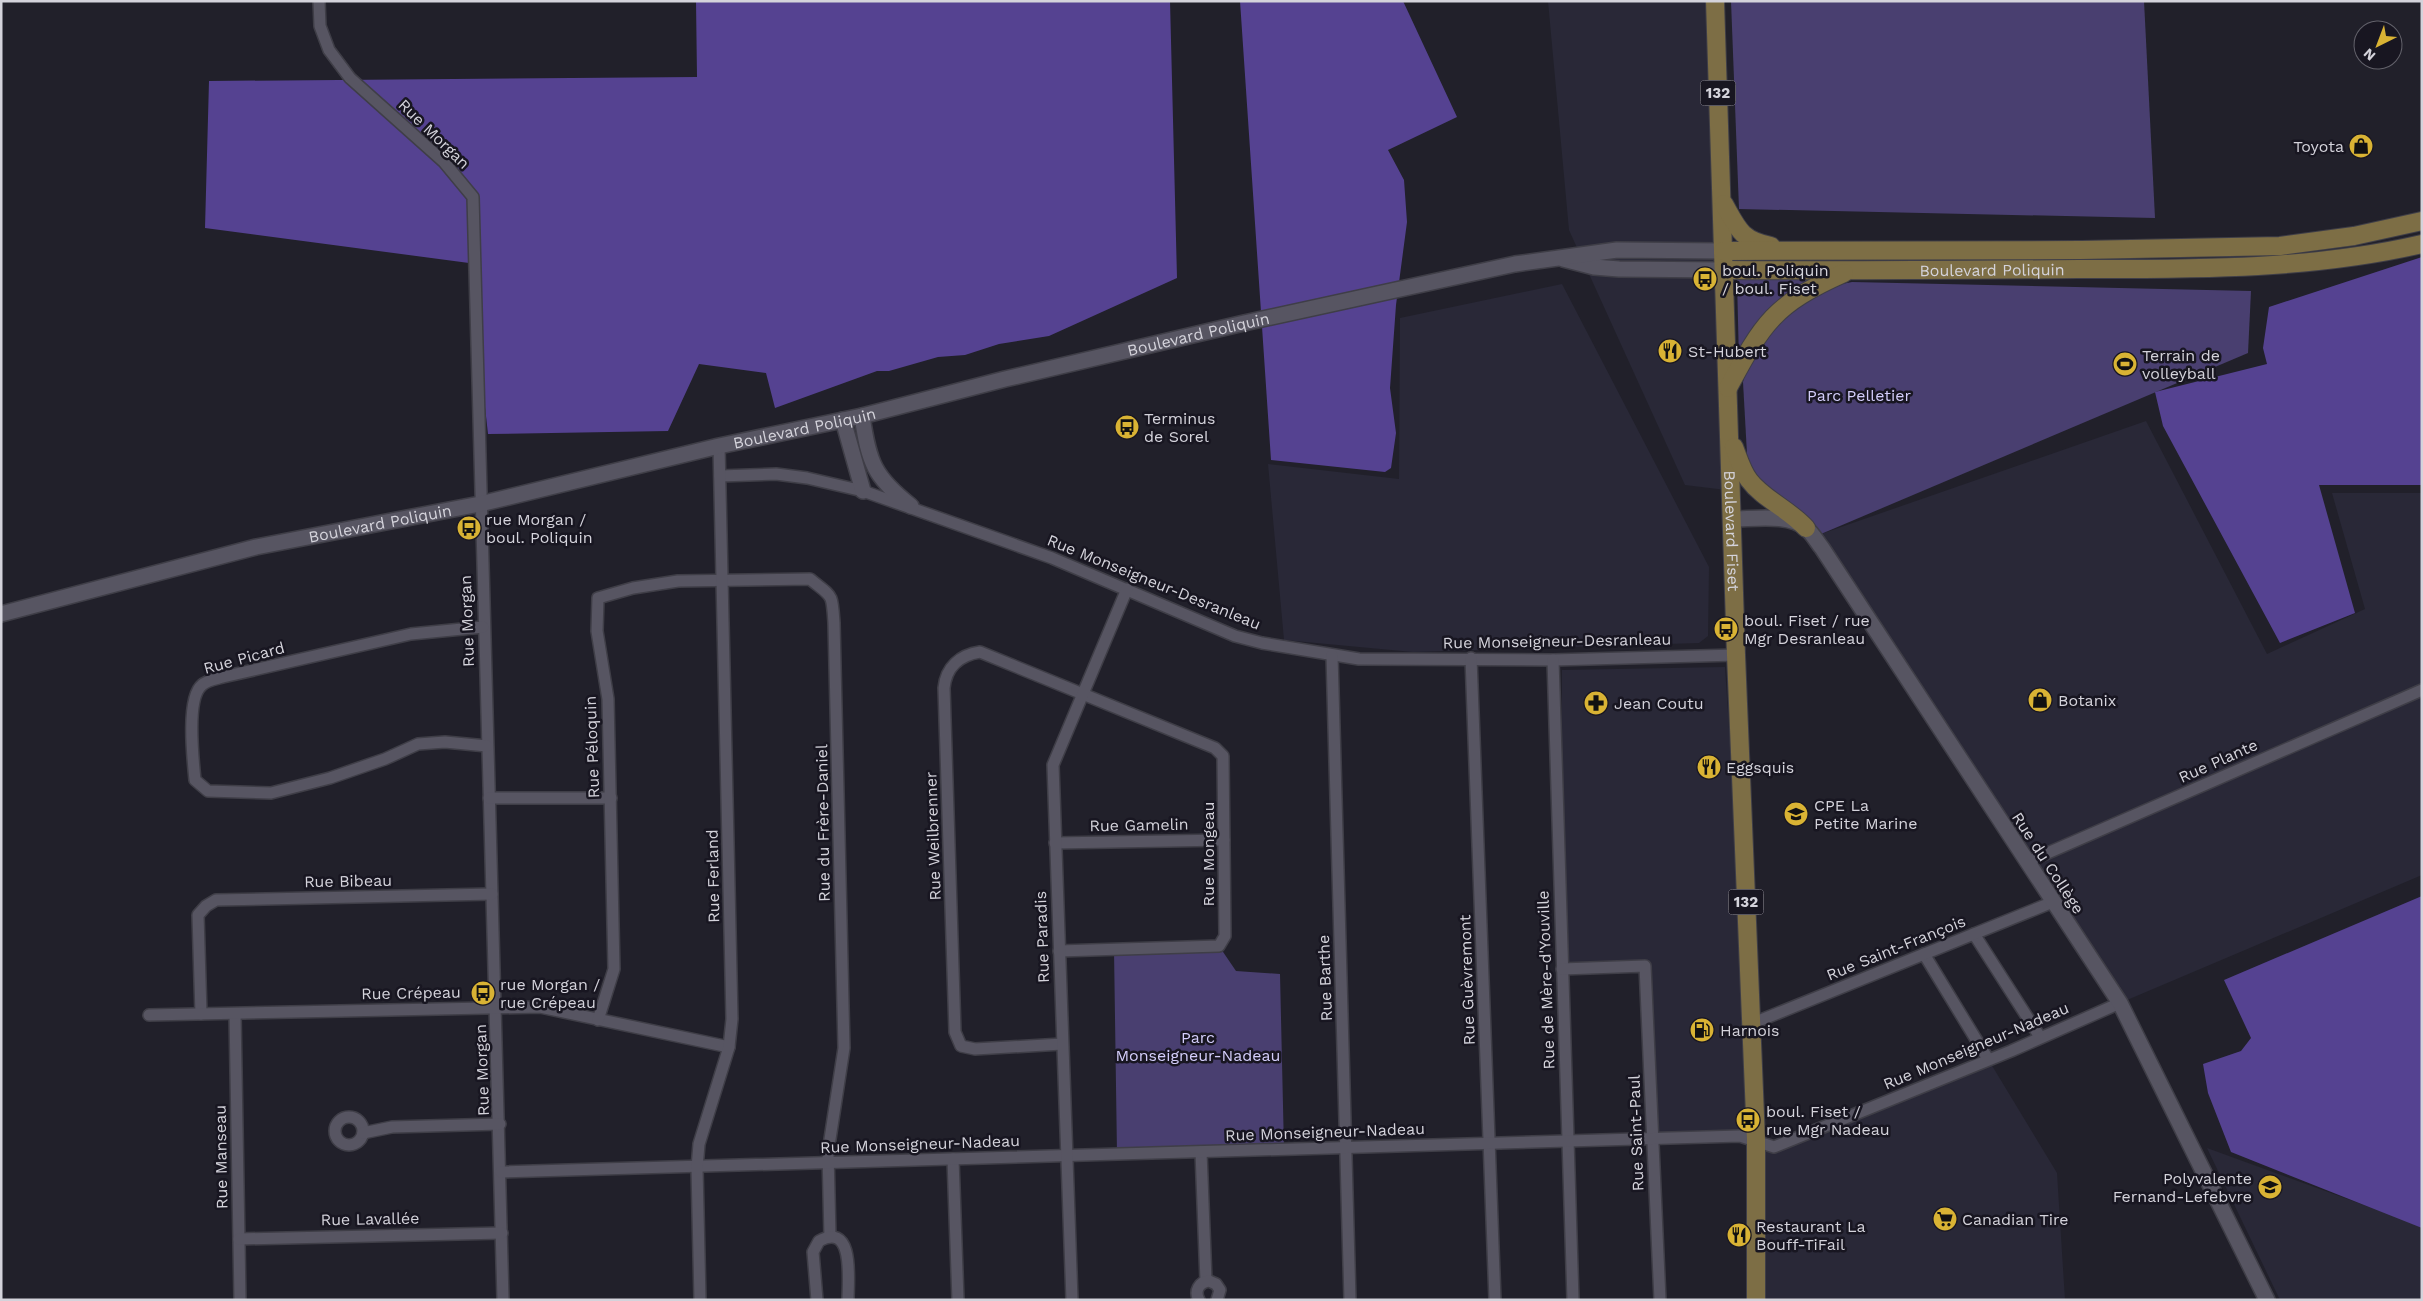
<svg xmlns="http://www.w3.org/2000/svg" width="2423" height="1301" viewBox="0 0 2423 1301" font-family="'Work Sans',sans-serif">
<rect width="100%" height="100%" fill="#21202a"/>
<g fill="#292837">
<polygon points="1548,1 1708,1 1726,490 1685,485 1569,230"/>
<polygon points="1562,284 1709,567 1708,636 1699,643 1413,652 1284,640 1268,464 1399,479 1400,318"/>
<polygon points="2146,421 2267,654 2365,609 2332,493 2422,493 2422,875 2120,1003 1821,534"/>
<polygon points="1725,667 1756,1140 1774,1147 1988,1059 2057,1173 2065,1300 1761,1300 1756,1140 1653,1138 1645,966 1562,969 1562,670"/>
<polygon points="2207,1148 2422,1226 2422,1300 2280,1300"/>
</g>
<g fill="#493f70">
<polygon points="1731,1 2144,1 2155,218 1739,209"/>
<polygon points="1737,280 1817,280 1739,361"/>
<polygon points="1852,282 2251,291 2248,353 1821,534 1748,472 1743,382 1752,349 1771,321 1822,288"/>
<polygon points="1219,946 1236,971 1280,974 1284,1149 1117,1154 1114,950"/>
</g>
<g fill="#554291">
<polygon points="696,1 1170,1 1177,278 1049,336 999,344 965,355 938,357 889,371 877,371 775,408 766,373 699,364 668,431 488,434 469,263 205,228 209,81 697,77"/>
<polygon points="1240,1 1403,1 1457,117 1388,150 1404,180 1407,222 1396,305 1390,388 1396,433 1391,468 1385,472 1271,460"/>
<polygon points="2422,257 2422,485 2319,485 2355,613 2280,643 2163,426 2155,392 2267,364 2263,348 2269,307"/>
<polygon points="2422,896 2422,1228 2231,1152 2208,1093 2203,1064 2241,1051 2251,1038 2224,980"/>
</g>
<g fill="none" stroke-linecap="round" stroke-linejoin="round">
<defs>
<g id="street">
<polyline points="319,1 320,26 329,50 350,78 444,162 473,197 503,1300"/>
<polyline points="720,476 776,474 807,478 863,491 1052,558 1235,636 1262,643 1359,659 1553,660 1736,655"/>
<path d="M483 627 411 634 223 677C216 679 207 680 202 685 186 698 193 760 195 780L208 791 271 793 330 778 385 759 418 744 445 742 487 746"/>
<polyline points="1332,655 1350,1300"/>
<polyline points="1471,658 1495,1300"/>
<polyline points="1553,660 1573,1300"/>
<polyline points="489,798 611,798"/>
<polyline points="1055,843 1224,840"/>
<polyline points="2027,862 2422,690"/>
<polyline points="1974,934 2040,1037"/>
<path d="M1059 951 1219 946 1225 936 1223 756 1215 748 980 652C960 655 946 667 944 688L955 1032 961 1046 975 1049 1062 1044"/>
<polyline points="1924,954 1988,1059"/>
<polyline points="1562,969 1645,966 1660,1300"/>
<polyline points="201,1014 198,915 206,906 216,900 492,894"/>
<polyline points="235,1014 240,1300"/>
<polyline points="149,1015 540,1007 729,1047"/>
<path d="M598 1020 614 969 608 699 597 631 598 598 633 588 678 581 810 579C833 598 832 592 834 623L844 1048 828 1152 830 1237"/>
<polyline points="1751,1024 2053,902"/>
<circle cx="349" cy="1131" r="14"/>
<polyline points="363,1133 392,1127 500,1124"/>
<polyline points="1201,1152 1206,1281"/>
<polyline points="953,1159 958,1300"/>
<polyline points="501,1172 1740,1136 1774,1147 2011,1051 2120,1003"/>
<polyline points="239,1239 502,1233"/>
<polyline points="700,1300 697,1168 699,1144 729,1047 732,1019 719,446"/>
<path d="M817 1300 813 1252 819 1241C855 1221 848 1281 848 1300"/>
<polyline points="1072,1300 1053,765 1127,589"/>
<path d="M1199 1300C1194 1291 1199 1282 1209 1281L1216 1284 1220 1290 1217 1300"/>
</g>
<g id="secondary">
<polyline points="1563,259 1594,267 1619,269 1724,270"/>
<path d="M862 416C869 463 874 477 911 506"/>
<polyline points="843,420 863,491"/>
<path d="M1733 519C1754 519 1790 513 1807 529 1813 534 1817 542 1822 548L2120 1003 2267 1300"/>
<path id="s1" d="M1 614 256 547 480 504 719 446 862 416 1005 379 1244 323 1515 264 1617 250 1723 251"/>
</g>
<g id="primary">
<path id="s2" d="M1715 1 1736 655 1756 1140V1300"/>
<path d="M1724 204C1738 229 1741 240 1771 246"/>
<polyline points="1723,251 2081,250 2280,246 2354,236 2422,221"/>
<path id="s3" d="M1724 270C1842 271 1961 270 2079 269 2194 269 2310 270 2422 244"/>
<path d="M1728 388C1763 323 1774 304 1844 273"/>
<path d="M1734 447C1738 457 1742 471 1749 480 1763 499 1789 509 1806 528"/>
</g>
</defs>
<use href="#street" stroke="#3f3e47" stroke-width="14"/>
<use href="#secondary" stroke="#3f3e47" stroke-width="18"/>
<use href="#primary" stroke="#3f3e47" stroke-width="20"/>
<use href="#street" stroke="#575562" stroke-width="11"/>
<use href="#secondary" stroke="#575562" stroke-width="15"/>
<use href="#primary" stroke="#7d6e45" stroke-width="18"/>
</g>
<defs>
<symbol id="shop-disc" viewBox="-11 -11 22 22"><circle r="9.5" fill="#d9b334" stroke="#181621"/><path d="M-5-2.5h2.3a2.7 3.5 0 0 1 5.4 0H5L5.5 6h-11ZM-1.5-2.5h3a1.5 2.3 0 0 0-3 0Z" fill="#111"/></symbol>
<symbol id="bus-disc" viewBox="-11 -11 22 22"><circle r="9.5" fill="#d9b334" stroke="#181621"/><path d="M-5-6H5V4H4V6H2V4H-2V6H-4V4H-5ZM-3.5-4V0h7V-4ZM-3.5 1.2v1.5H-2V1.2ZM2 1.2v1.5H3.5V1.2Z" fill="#111"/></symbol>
<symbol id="restaurant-disc" viewBox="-11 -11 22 22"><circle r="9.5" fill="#d9b334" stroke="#181621"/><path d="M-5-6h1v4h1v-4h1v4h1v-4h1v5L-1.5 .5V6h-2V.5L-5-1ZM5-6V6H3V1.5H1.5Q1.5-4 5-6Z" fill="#111"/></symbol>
<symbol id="stadium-disc" viewBox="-11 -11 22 22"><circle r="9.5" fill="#d9b334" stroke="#181621"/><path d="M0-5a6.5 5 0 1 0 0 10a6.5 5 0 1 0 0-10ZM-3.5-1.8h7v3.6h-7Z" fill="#111"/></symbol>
<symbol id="pharmacy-disc" viewBox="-11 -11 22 22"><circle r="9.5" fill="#d9b334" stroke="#181621"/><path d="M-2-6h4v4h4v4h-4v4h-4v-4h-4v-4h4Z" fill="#111"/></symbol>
<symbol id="school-disc" viewBox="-11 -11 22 22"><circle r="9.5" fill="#d9b334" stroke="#181621"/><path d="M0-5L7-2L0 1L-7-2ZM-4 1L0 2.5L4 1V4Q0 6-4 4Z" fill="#111"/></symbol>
<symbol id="fuel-disc" viewBox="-11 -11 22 22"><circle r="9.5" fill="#d9b334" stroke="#181621"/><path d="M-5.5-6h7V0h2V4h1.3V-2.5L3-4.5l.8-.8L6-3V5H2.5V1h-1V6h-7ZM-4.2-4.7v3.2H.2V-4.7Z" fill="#111"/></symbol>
<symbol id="supermarket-disc" viewBox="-11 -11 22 22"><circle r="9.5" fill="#d9b334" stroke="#181621"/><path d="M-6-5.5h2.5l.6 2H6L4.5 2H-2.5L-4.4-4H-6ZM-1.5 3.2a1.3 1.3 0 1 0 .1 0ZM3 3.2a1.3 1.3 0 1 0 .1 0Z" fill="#111"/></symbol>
</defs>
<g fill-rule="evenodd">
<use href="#shop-disc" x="2347" y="132" width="28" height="28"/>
<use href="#bus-disc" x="1691" y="265" width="28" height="28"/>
<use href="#restaurant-disc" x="1656" y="337" width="28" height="28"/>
<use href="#stadium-disc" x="2111" y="350" width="28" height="28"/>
<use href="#bus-disc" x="1113" y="413" width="28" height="28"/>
<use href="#bus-disc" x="455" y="514" width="28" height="28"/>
<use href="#bus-disc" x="1712" y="615" width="28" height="28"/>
<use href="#shop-disc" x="2026" y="686" width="28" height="28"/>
<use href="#pharmacy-disc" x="1582" y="689" width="28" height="28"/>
<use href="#restaurant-disc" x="1695" y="753" width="28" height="28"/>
<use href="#school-disc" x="1782" y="800" width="28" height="28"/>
<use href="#bus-disc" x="469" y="979" width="28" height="28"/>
<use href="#fuel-disc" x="1688" y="1016" width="28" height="28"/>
<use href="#bus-disc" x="1734" y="1106" width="28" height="28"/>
<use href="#school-disc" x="2256" y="1173" width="28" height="28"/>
<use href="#supermarket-disc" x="1931" y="1205" width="28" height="28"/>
<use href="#restaurant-disc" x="1725" y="1221" width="28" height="28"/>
</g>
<g text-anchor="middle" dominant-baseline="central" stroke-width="5" stroke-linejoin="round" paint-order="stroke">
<g fill="#181621" stroke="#9c9aa3" stroke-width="1">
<rect x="1700.5" y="80.5" width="35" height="25" rx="4"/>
<rect x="1728.5" y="889.5" width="35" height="25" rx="4"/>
</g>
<g font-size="15" font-weight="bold" fill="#d4d3db">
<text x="1718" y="93">132</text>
<text x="1746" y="902">132</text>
</g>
<g font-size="16" fill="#d4d3db" stroke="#181621">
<text transform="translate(434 134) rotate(44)">Rue Morgan</text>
<text stroke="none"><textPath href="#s3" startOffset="268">Boulevard Poliquin</textPath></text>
<text stroke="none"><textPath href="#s1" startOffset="1230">Boulevard Poliquin</textPath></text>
<text stroke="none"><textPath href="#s1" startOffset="825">Boulevard Poliquin</textPath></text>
<text stroke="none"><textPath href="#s1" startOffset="390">Boulevard Poliquin</textPath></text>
<text stroke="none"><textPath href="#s2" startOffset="530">Boulevard Fiset</textPath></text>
<text transform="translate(1154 582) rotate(22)">Rue Monseigneur-Desranleau</text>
<text transform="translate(467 621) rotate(-92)">Rue Morgan</text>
<text transform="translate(1557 641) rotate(-1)">Rue Monseigneur-Desranleau</text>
<text transform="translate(244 658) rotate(-15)">Rue Picard</text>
<text transform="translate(592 747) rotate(-92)">Rue Péloquin</text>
<text transform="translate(2218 761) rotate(-24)">Rue Plante</text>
<text transform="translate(823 823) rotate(-91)">Rue du Frère-Daniel</text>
<text transform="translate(1139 825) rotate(-1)">Rue Gamelin</text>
<text transform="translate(933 836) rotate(-92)">Rue Weilbrenner</text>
<text transform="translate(1208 854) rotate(-90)">Rue Mongeau</text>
<text transform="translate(2048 863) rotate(57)">Rue du Collège</text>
<text transform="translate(713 876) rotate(-91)">Rue Ferland</text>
<text transform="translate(348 881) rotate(-1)">Rue Bibeau</text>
<text transform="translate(1042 937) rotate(-92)">Rue Paradis</text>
<text transform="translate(1896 948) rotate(-22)">Rue Saint-François</text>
<text transform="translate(1325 978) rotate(-92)">Rue Barthe</text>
<text transform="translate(1467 980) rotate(-92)">Rue Guèvremont</text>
<text transform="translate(1546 980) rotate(-92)">Rue de Mère-d'Youville</text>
<text transform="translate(411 993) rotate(-1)">Rue Crépeau</text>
<text transform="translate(1976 1046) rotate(-23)">Rue Monseigneur-Nadeau</text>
<text transform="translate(482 1070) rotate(-92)">Rue Morgan</text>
<text transform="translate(1325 1132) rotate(-2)">Rue Monseigneur-Nadeau</text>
<text transform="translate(1636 1133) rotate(-92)">Rue Saint-Paul</text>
<text transform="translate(920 1144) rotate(-2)">Rue Monseigneur-Nadeau</text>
<text transform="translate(221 1157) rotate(-91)">Rue Manseau</text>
<text transform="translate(370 1219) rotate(-1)">Rue Lavallée</text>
</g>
<g font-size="16" fill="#d4d3db" stroke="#181621" text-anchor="start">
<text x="2344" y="146" text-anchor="end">Toyota</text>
<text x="1722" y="270">boul. Poliquin<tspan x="1722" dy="18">/ boul. Fiset</tspan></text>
<text x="1688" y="351">St-Hubert</text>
<text x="2142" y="355">Terrain de<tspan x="2142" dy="18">volleyball</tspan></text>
<text x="1144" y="418">Terminus<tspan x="1144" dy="18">de Sorel</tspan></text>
<text x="486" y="519">rue Morgan /<tspan x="486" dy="18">boul. Poliquin</tspan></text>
<text x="1744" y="620">boul. Fiset / rue<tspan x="1744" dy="18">Mgr Desranleau</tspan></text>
<text x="2058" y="700">Botanix</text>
<text x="1614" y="703">Jean Coutu</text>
<text x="1726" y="767">Eggsquis</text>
<text x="1814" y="805">CPE La<tspan x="1814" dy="18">Petite Marine</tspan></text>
<text x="500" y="984">rue Morgan /<tspan x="500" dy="18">rue Crépeau</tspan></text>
<text x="1720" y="1030">Harnois</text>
<text x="1766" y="1111">boul. Fiset /<tspan x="1766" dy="18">rue Mgr Nadeau</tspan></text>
<text x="2252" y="1178" text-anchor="end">Polyvalente<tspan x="2252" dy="18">Fernand-Lefebvre</tspan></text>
<text x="1962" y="1219">Canadian Tire</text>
<text x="1756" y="1226">Restaurant La<tspan x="1756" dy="18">Bouff-TiFail</tspan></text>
</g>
<g font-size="16" fill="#d4cefb" stroke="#181621">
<text x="1859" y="395">Parc Pelletier</text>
<text x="1198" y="1037">Parc<tspan x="1198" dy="18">Monseigneur-Nadeau</tspan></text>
</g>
</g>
<rect width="2423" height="1301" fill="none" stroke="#d4d3db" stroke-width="5"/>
<g transform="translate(2378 45) rotate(222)"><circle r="24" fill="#181621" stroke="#63626b"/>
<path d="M0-4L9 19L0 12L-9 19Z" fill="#d9b334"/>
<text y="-8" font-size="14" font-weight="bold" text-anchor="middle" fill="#d4d3db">N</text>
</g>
</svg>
